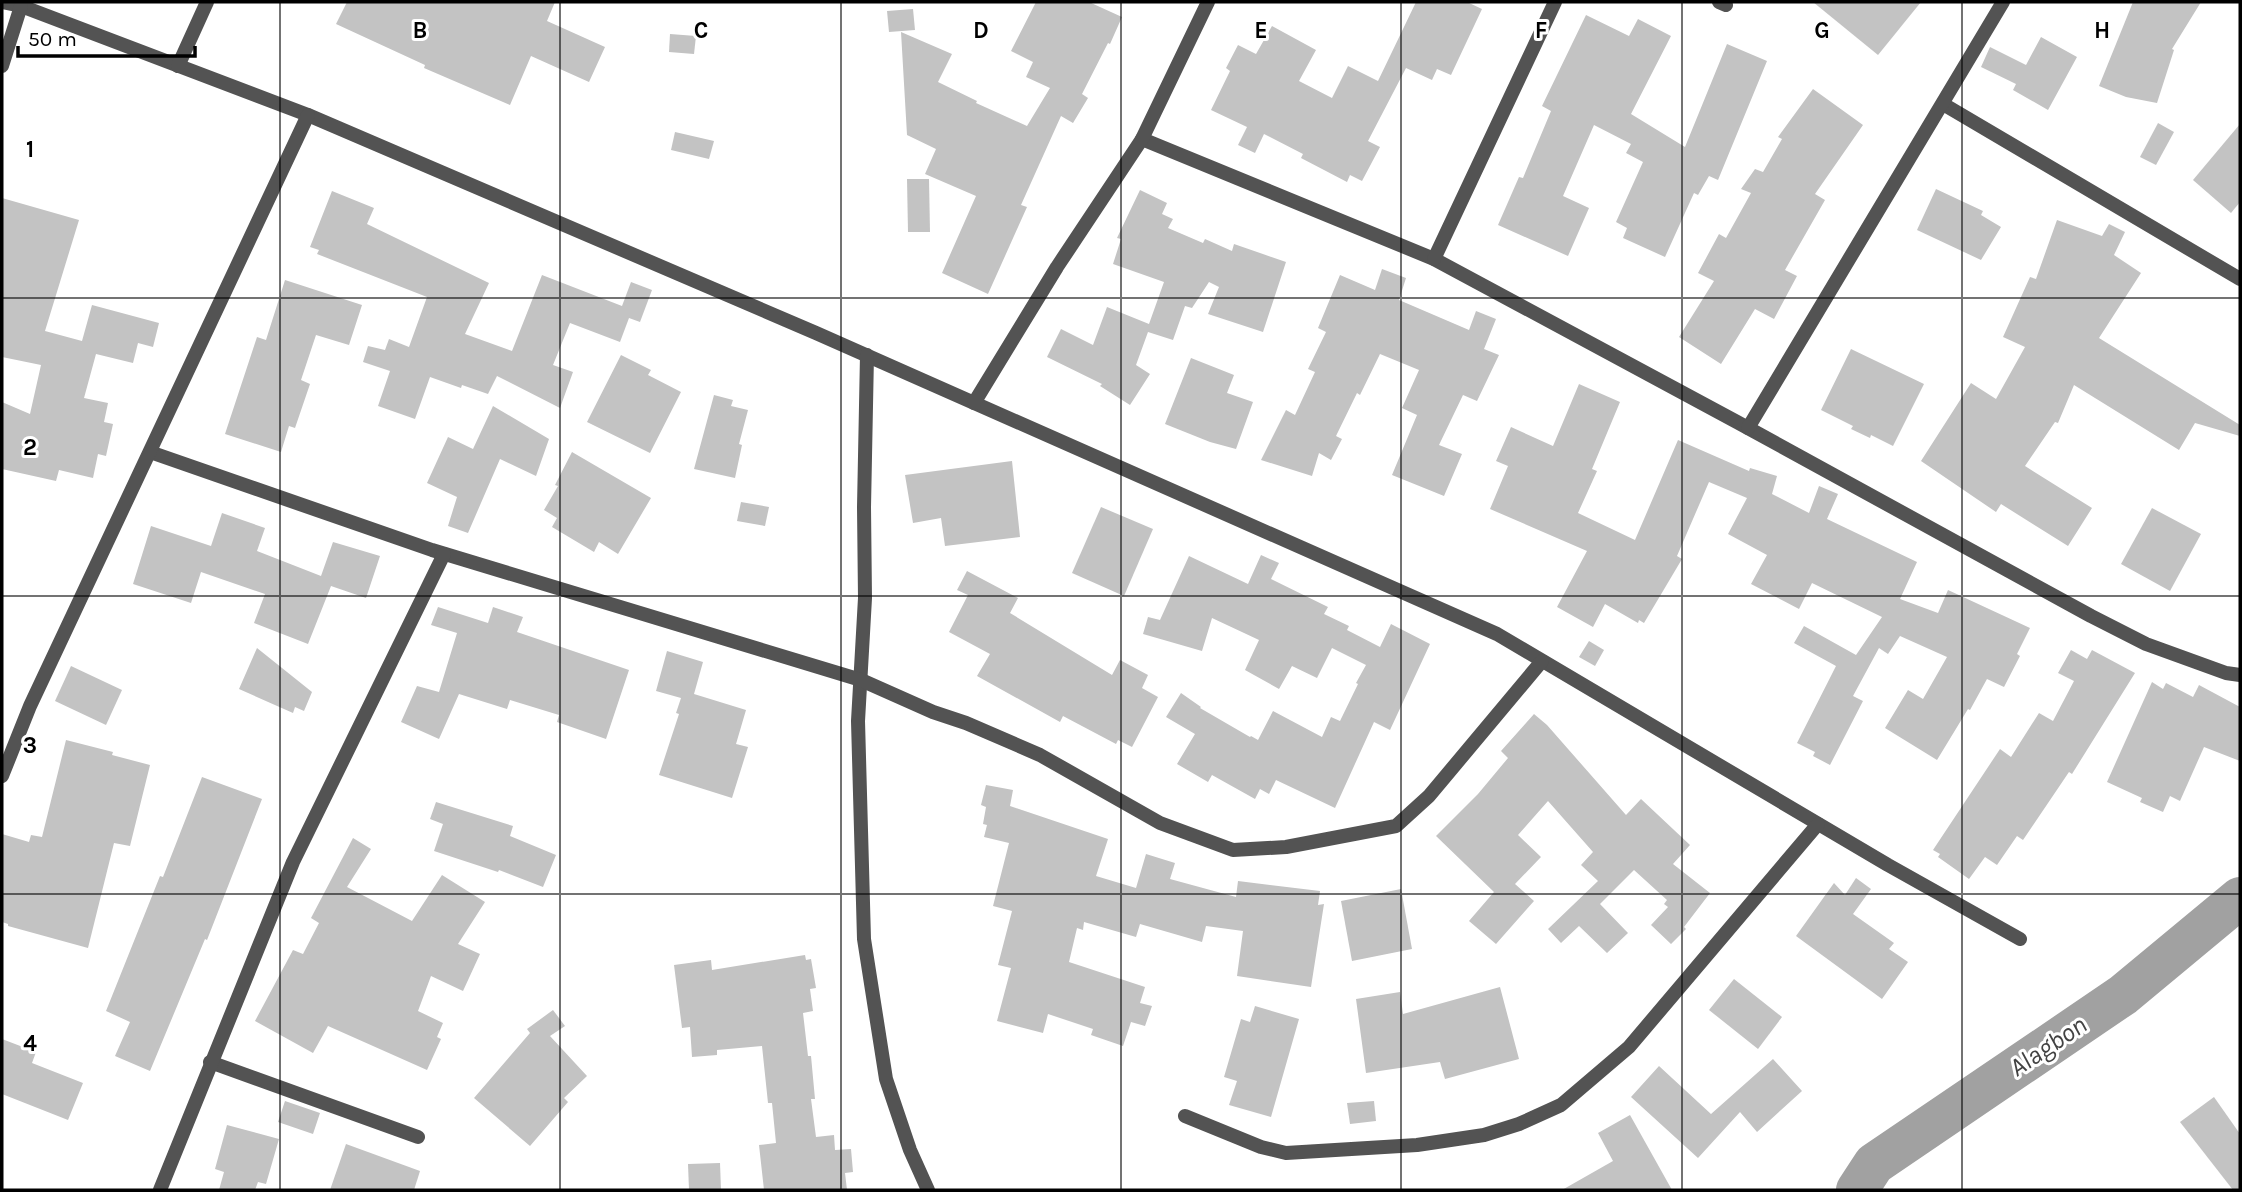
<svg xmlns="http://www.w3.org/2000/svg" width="2242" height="1192" viewBox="0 0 2242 1192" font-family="Karla,sans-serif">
<rect width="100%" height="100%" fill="#fff"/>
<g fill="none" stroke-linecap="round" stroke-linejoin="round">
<polyline stroke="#a1a1a1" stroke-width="42" points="1857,1190 1874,1164 2123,995 2240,898"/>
</g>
<g fill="#c3c3c3">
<polygon points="347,2 555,2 547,21 605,47 589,82 531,56 510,105 424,68 425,65 336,24"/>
<polygon points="1036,2 1089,2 1122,17 1110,44 1108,43 1082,94 1088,98 1073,123 1061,116 1021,205 1027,207 988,294 942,273 976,196 925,174 936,149 907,135 901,32 952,54 938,82 977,101 976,103 1027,126 1050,88 1026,77 1033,62 1011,51"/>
<polygon points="1416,2 1467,2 1482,9 1451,75 1437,69 1432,80 1406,68 1368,141 1380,147 1362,181 1350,175 1347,182 1301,158 1303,154 1264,134 1255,153 1238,145 1247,127 1211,110 1230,71 1226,68 1238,45 1256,54 1272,26 1316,50 1299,81 1332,98 1348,66 1378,81"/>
<polygon points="1813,2 1921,2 1878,55"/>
<polygon points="2133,2 2201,2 2172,49 2174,50 2157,103 2126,97 2099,86"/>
<polygon points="913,9 915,30 889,32 887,11"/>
<polygon points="1586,15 1629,36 1638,19 1671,36 1631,114 1685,147 1727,44 1767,61 1718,180 1709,176 1698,195 1694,193 1665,257 1623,238 1627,228 1616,222 1643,162 1626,153 1631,144 1594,125 1563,196 1589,208 1568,256 1498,225 1519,177 1523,178 1551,111 1542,106"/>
<polygon points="670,34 696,36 694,54 669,52"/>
<polygon points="2041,37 2077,57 2048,110 2013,90 2016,84 1981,67 1990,47 2026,65"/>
<polygon points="1813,89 1863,125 1815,194 1825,200 1785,270 1797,276 1774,319 1755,309 1721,364 1679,337 1714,281 1698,273 1719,234 1726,238 1751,193 1741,189 1755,169 1763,172 1782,139 1778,137"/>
<polygon points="2158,123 2174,132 2156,165 2140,157"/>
<polygon points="2240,124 2240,202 2231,213 2193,180"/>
<polygon points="675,132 714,141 709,159 671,150"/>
<polygon points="907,179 929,179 930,232 908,232"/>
<polygon points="1936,189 1983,211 1981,215 2001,227 1981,260 1917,230"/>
<polygon points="1140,190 1167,203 1162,214 1173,219 1168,228 1203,243 1205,239 1232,251 1234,244 1286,262 1263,332 1208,314 1219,287 1209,282 1192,308 1185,306 1173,340 1148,332 1136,365 1150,374 1130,405 1100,386 1102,384 1047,357 1061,329 1093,345 1107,307 1149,324 1164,282 1113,264 1121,239 1117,238"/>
<polygon points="332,191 374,208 367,224 489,283 465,334 512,351 542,275 622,306 631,282 652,290 640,322 629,318 620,342 570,323 553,365 573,372 560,408 497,376 488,394 462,385 461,388 430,377 415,419 378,406 390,371 363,362 368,346 385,350 389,339 409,347 427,297 317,254 319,250 310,247"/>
<polygon points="2,198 79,220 45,331 82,341 92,305 159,323 153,347 138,343 133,363 96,354 84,398 108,403 104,422 113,424 106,456 98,454 93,478 59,470 56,481 2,469 2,402 30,414 41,365 2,357"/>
<polygon points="2057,220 2102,236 2109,224 2125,232 2114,255 2141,273 2099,338 2240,425 2240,436 2195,423 2179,450 2074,385 2058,423 2055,422 2025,466 2092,508 2068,546 2001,504 1996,512 1921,461 1971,383 1996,399 2025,347 2003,337 2030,277 2036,279"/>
<polygon points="1382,269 1406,278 1399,300 1469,330 1476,311 1496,319 1484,349 1499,355 1477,401 1463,395 1439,445 1462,454 1444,496 1392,475 1417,415 1402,408 1419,370 1380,354 1360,395 1357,393 1336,436 1342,439 1331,460 1319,453 1312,476 1261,460 1286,410 1295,415 1315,372 1308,369 1326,332 1318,328 1340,275 1375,290"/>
<polygon points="285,280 362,305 349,345 316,335 301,380 310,384 295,428 289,426 281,452 225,434 257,337 266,340"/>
<polygon points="1851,349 1924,384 1893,446 1871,435 1870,438 1851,429 1853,426 1821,410"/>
<polygon points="621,355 651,370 648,375 681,392 650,453 587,422"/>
<polygon points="1191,358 1234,375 1227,393 1253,402 1236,449 1210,442 1165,424"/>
<polygon points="1579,384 1620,402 1592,469 1597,471 1578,513 1635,540 1678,440 1749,471 1750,468 1777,476 1772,494 1809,513 1819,486 1838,494 1827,519 1917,562 1900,599 1938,613 1948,590 2030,628 2017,654 2020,656 2004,687 1987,679 1970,710 1968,709 1937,760 1885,728 1908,690 1923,699 1947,657 1900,636 1888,654 1879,648 1853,696 1863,701 1830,765 1813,756 1815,752 1797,743 1836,666 1794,643 1804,626 1856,655 1882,617 1812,583 1799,609 1751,584 1767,555 1728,534 1747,498 1709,482 1677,556 1682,559 1644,623 1639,620 1638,623 1605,604 1593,627 1557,607 1587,551 1490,509 1508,466 1496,461 1511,427 1553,446"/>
<polygon points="714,395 733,400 731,406 748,410 739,444 742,445 735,478 694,469"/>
<polygon points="493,406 549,439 536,476 500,459 468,533 448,526 457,497 427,483 448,437 473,449"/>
<polygon points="572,452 651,498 618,554 599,542 594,552 552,527 557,518 544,510 558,486 555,485"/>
<polygon points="1012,461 1020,537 945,546 941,518 913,523 905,475"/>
<polygon points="741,502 769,507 765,526 737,521"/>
<polygon points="1101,507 1153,529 1124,596 1072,573"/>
<polygon points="2152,508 2201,534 2170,591 2121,564"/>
<polygon points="222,513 265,528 257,551 321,576 333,542 380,556 366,598 331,586 308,644 254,623 265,594 201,572 191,603 133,584 151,526 211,546"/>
<polygon points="1261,555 1279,563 1271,579 1328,607 1324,614 1349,626 1347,630 1380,647 1391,624 1430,644 1390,730 1374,722 1335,808 1276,780 1269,794 1260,789 1255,799 1212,775 1208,782 1177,764 1195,734 1166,717 1181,693 1201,707 1200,708 1250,737 1251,736 1258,740 1273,711 1322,737 1331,717 1340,721 1358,684 1356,683 1366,665 1332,648 1317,678 1292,666 1279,689 1245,670 1259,640 1212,618 1202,651 1143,634 1148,617 1160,620 1189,556 1248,584"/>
<polygon points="967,571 1018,598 1010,613 1112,675 1120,660 1148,675 1142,688 1158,697 1132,747 1118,740 1116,744 1063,716 1060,722 977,676 990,654 949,632 968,595 957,590"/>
<polygon points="438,607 488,623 493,607 523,617 517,632 629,670 606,739 557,722 559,715 510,700 507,709 459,694 439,739 401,722 417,686 439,692 457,633 431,625"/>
<polygon points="1589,641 1604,650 1595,666 1579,657"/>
<polygon points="257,648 312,692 304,711 295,707 293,713 239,689"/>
<polygon points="2071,650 2087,659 2092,650 2135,673 2072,774 2069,772 2023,840 2017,836 1997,865 1985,857 1969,879 1938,857 1940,854 1933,850 2000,749 2011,757 2039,713 2053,721 2074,681 2058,673"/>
<polygon points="667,651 703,662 694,694 746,710 736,744 748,747 732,798 659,775 679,714 676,713 681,698 656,691"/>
<polygon points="71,666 122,690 106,725 55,701"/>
<polygon points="2152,682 2163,689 2166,683 2193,697 2199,685 2240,707 2240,761 2204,747 2180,801 2170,796 2163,812 2140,802 2142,798 2107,782"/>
<polygon points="1534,714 1547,725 1626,815 1641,799 1690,845 1673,864 1710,893 1684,927 1686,929 1671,944 1651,925 1668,907 1664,904 1667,900 1634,870 1600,904 1628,933 1607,953 1579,926 1561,943 1548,929 1598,881 1581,865 1593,852 1548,801 1518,835 1541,857 1515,884 1534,901 1496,944 1469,921 1494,892 1436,836 1478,794 1508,758 1501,751"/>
<polygon points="66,740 113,752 112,755 150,765 130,846 114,843 88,948 8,926 8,924 2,922 2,834 29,842 31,835 42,837"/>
<polygon points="202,777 262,799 207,940 205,939 150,1071 115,1056 130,1022 106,1011 160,876 163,877"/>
<polygon points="986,785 1013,790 1010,806 1108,839 1096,876 1136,888 1146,854 1175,863 1170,879 1236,897 1238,881 1320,891 1318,905 1324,904 1311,987 1237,976 1243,931 1206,926 1202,942 1140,924 1136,937 1084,922 1083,930 1077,928 1069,962 1145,987 1140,1003 1152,1006 1145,1026 1131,1022 1123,1046 1091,1035 1093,1029 1048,1014 1043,1033 997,1021 1011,968 998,965 1012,911 993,906 1009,843 984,837 987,825 983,824 986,807 981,805"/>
<polygon points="436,802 513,826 510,836 556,855 543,887 499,870 498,872 434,851 443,824 430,819"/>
<polygon points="353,838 371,849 347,887 412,921 442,875 485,902 458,944 480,954 463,991 431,976 418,1011 443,1023 437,1037 441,1039 427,1070 328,1026 313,1053 255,1021 293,950 303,954 319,923 311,918"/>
<polygon points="1856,878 1871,889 1853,914 1894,943 1889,949 1908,962 1882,999 1796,936 1834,883 1845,895"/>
<polygon points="1401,889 1412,949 1352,961 1341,901"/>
<polygon points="805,955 806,960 811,959 816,988 810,989 813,1011 803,1013 808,1056 811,1056 815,1099 811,1099 816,1137 834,1135 835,1150 851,1149 853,1172 845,1173 847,1190 764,1190 759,1145 776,1143 772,1103 768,1103 762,1046 717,1050 717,1055 692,1057 690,1027 682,1028 674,965 711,960 712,970"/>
<polygon points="1734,979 1782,1017 1758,1049 1709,1010"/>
<polygon points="1500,987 1519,1059 1445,1079 1440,1062 1366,1073 1356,999 1400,992 1403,1014"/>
<polygon points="1255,1006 1299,1019 1271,1117 1229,1105 1237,1081 1224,1077 1241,1019 1250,1022"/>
<polygon points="553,1010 565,1026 550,1036 587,1076 564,1098 568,1102 530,1146 474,1098 530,1033 527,1029"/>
<polygon points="2,1039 36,1052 32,1063 83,1083 68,1120 2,1094"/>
<polygon points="1773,1059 1802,1091 1757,1132 1740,1112 1698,1158 1631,1097 1659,1066 1711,1114"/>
<polygon points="2214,1097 2240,1134 2240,1190 2233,1190 2180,1122"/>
<polygon points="285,1101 320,1113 313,1134 278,1122"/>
<polygon points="1374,1101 1376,1121 1350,1124 1347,1103"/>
<polygon points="1630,1115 1672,1190 1562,1190 1613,1161 1598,1133"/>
<polygon points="227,1125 279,1139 266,1184 258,1182 255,1190 219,1190 224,1172 215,1169"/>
<polygon points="346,1144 420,1171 414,1190 330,1190"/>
<polygon points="720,1163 721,1190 689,1190 688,1164"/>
</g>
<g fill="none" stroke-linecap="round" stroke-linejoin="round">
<g stroke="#535353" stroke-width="14">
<polyline points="2,2 21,6 308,115 816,333 1497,634 1888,865 2020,939"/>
<polyline points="1719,2 1726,5"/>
<polyline points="2,66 21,6"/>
<polyline points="178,66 207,2"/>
<polyline points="1943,104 2240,279"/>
<polyline points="1142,139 1434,259 1737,422 2091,616 2146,644 2226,673 2240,675"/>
<polyline points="1434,259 1555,2"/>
<polyline points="867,355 864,507 865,598 858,721 864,939 886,1079 910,1150 928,1190"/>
<polyline points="974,403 1057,267 1142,139 1208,2"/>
<polyline points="1748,428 2003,2"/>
<polyline points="150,452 432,550 861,680 933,712 966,723 1040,755 1160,823 1233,850 1286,847 1396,826 1429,796 1542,661"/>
<polyline points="2,776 30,706 308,115"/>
<polyline points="210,1062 418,1137"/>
<polyline points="1185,1116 1261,1147 1286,1153 1417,1145 1484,1135 1519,1124 1561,1105 1629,1047 1818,824"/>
<polyline points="160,1190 293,862 444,554"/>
</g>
</g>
<path fill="none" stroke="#000" stroke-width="2" stroke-opacity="0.55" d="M280 2V1190M560 2V1190M841 2V1190M1121 2V1190M1401 2V1190M1682 2V1190M1962 2V1190M2 298H2240M2 596H2240M2 894H2240"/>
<g text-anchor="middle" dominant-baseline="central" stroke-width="6" stroke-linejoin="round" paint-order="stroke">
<g font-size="26" font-style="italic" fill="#424242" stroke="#fff">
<text transform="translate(2048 1046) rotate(-34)">Alagbon</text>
</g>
</g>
<g font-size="23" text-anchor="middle" font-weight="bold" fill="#000" stroke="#fff" stroke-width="6" stroke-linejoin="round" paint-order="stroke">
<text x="420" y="38">B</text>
<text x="701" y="38">C</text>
<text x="981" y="38">D</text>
<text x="1261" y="38">E</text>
<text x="1541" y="38">F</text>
<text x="1822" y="38">G</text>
<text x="2102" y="38">H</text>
<text x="30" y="157">1</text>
<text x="30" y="455">2</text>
<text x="30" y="753">3</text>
<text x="30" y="1051">4</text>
</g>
<rect width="2242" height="1192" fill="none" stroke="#000000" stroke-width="7"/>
<path d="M18 46v10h177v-10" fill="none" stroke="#000000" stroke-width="3.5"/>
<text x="28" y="46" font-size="21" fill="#000000" stroke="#ffffff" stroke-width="5" paint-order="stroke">50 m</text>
</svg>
